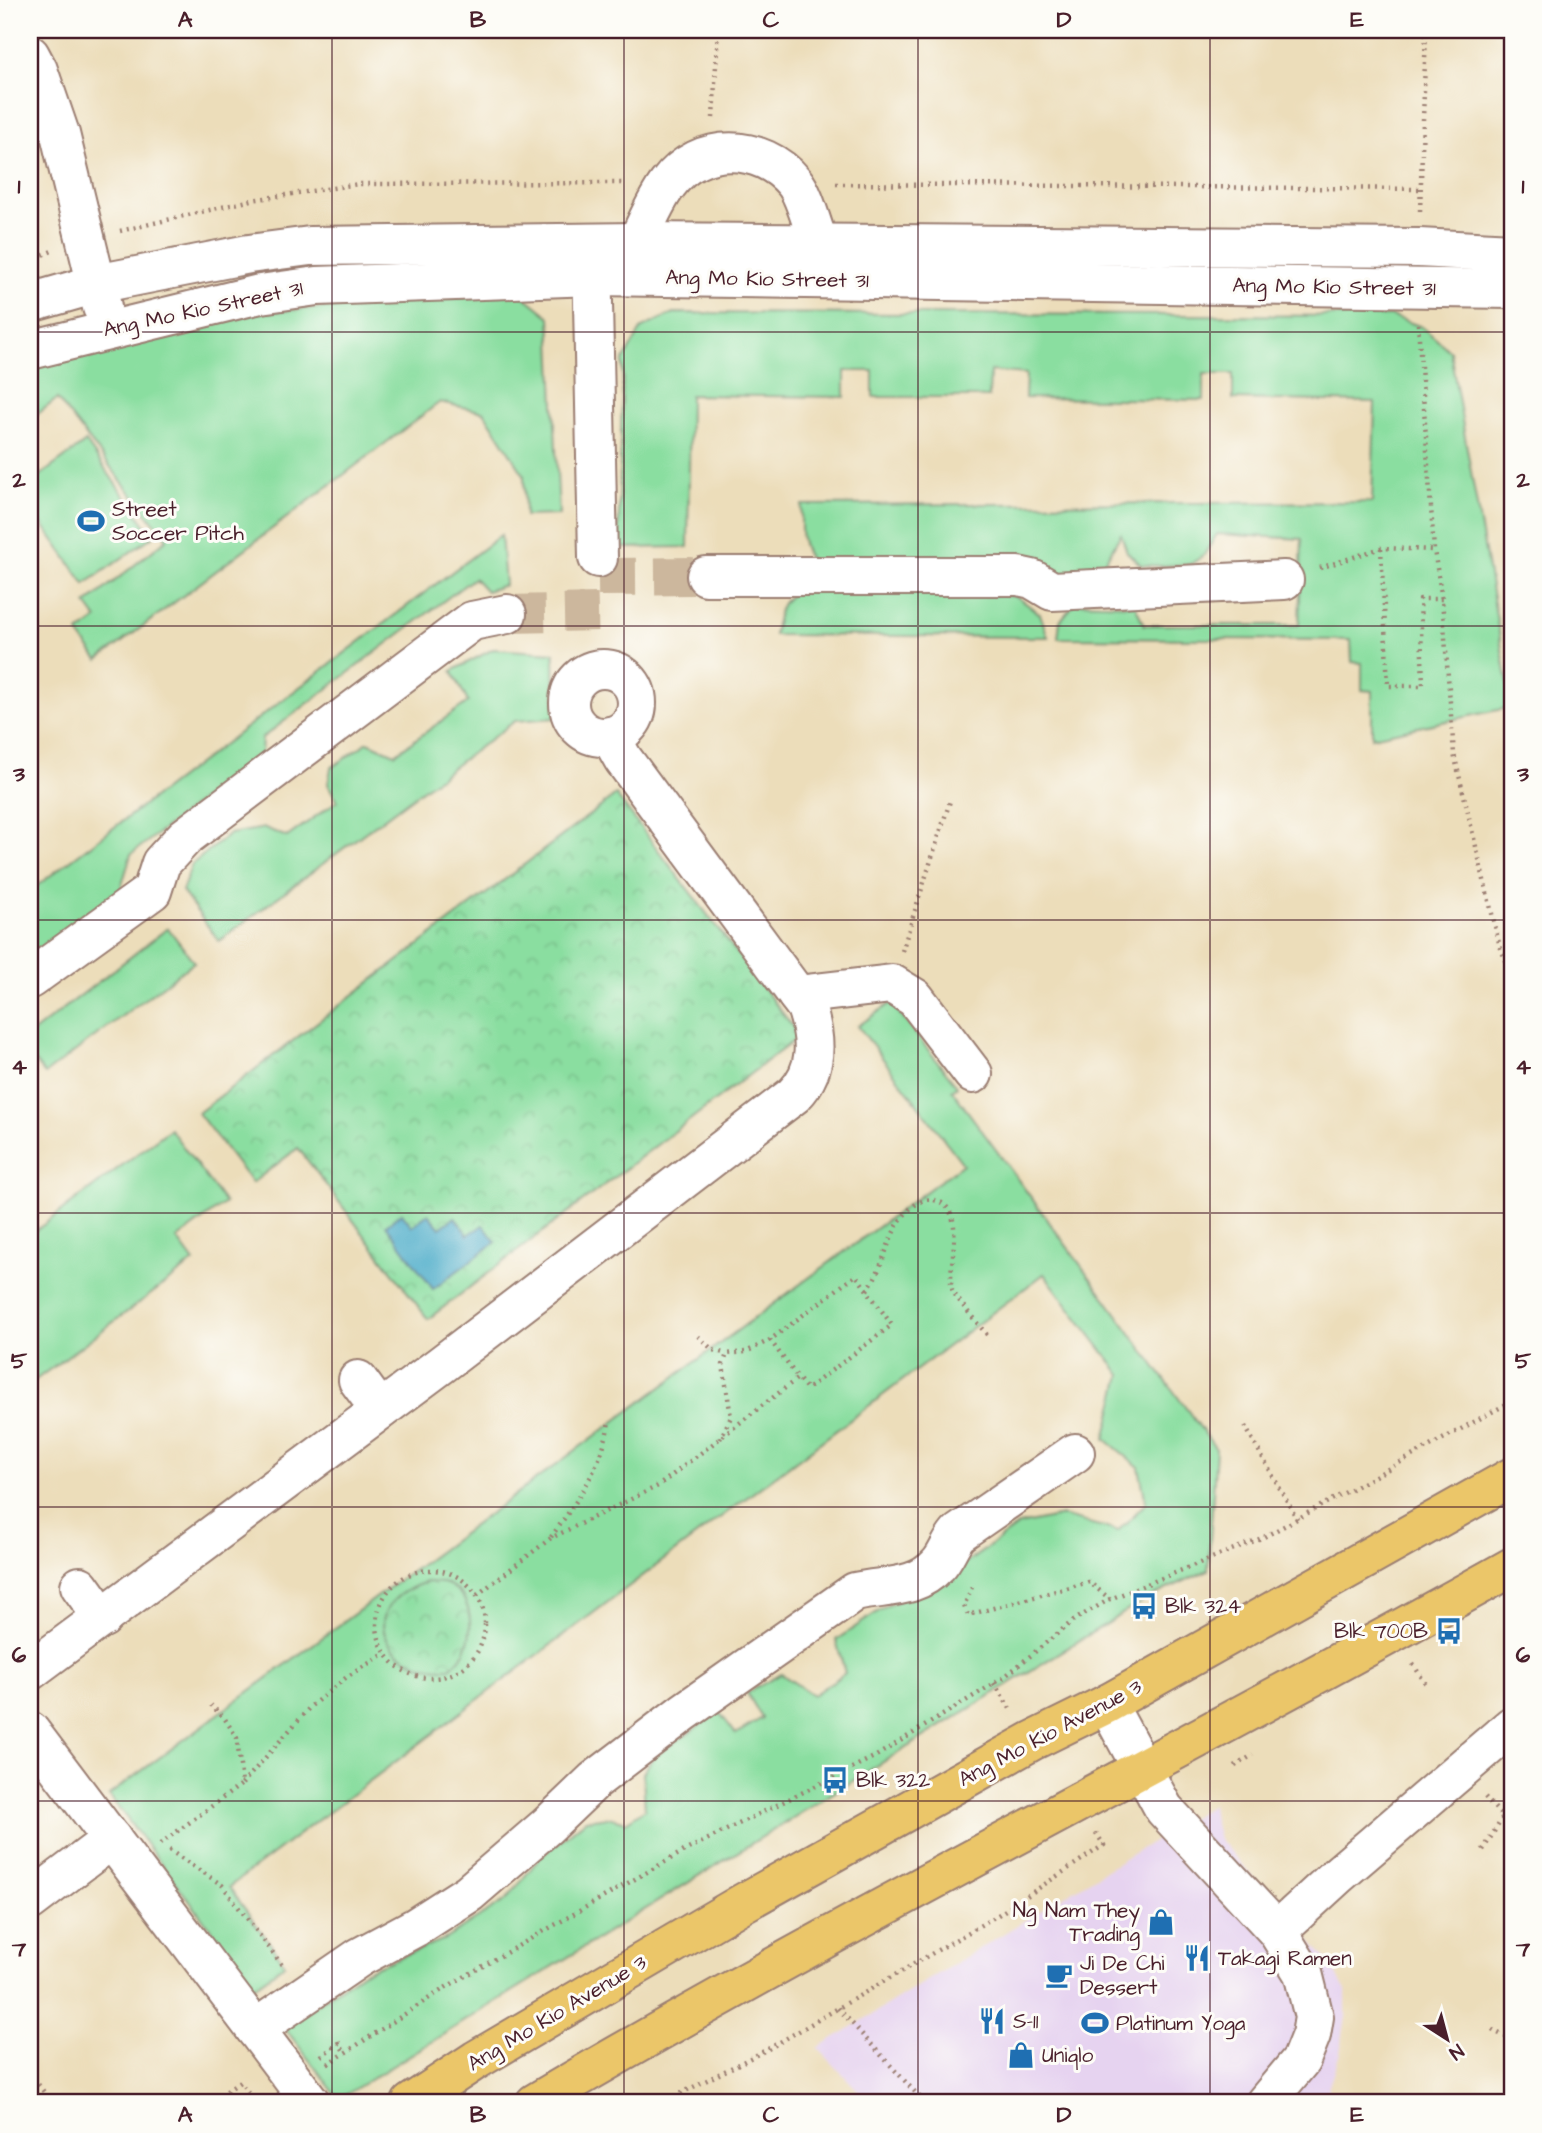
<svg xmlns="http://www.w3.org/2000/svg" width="1542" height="2133" viewBox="0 0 1542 2133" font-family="'Architects Daughter',sans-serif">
<defs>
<pattern id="park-crowns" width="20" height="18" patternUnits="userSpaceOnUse" patternTransform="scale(1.75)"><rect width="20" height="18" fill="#8adea0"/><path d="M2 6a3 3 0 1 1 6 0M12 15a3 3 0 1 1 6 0" fill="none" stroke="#79be8a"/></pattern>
</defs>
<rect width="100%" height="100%" fill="#fdfcf7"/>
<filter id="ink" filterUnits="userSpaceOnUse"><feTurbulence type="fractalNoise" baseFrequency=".0143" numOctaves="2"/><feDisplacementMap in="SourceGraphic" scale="14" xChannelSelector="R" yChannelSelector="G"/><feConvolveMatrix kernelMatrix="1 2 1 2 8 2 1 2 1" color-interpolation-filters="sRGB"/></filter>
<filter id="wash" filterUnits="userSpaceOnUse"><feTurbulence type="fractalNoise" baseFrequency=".00686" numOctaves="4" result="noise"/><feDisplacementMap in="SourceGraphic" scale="28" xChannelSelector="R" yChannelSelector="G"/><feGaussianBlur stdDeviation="1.57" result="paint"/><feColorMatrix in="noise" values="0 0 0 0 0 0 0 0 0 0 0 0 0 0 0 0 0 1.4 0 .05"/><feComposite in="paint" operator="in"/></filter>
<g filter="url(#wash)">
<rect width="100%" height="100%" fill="#ecddba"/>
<polygon fill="#e6d3f0" points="1212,1805 1214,1822 1219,1839 1330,1963 1346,1991 1346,2016 1340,2053 1327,2092 1318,2103 870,2103 818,2048"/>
<g fill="#8adea0" stroke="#6a7e66" stroke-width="2">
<polygon points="520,293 550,317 559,515 525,516 524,475 484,412 440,402 98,660 78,633 97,619 86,604 167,539 57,399 30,420 30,357 185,318"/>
<path d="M674 313 1392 316 1422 327 1450 351 1512 707 1372 737V691L1362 690V663L1352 662 1351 640 1058 638 1060 621 1075 603 1135 605 1144 625H1299L1302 539 1217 534 1204 555 1191 564 1161 566 1141 565 1127 552 1121 534 1104 563 1086 577 814 566C799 546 800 529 802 505L1372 502 1375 402 1233 399V374H1204V400L1025 398 1026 374 990 371 989 397H873V371H845V397L690 395 688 547 618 548 623 361 642 328Z"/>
<polygon points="86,442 153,536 85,584 30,507 30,483"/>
<polygon points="501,535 505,585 486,591 474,578 262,738 261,755 131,854 120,892 30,959 30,891"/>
<path d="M806 586 1016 596 1040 614 1048 637 774 635C779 608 780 598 806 586Z"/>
<polygon points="493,649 554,653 555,718 515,721 219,941 182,891 192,864 230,834 265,828 287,837 337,801 328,784 331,768 368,742 395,754 468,702 452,671"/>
<polygon points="168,928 194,962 45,1074 30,1056 31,1034"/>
<polygon points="891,1003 957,1086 952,1090 1216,1449 1208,1570 1148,1598 339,2099 284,2027 363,1972 445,1939 506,1900 541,1856 586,1820 608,1817 626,1822 645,1809 643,1773 654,1756 719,1712 736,1734 762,1718 747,1693 781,1674 813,1695 845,1673 836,1640 888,1605 930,1589 1019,1525 1062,1516 1118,1531 1146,1503 1139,1467 1105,1439 1121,1375 1044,1274 229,1887 285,1964 254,1986 109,1795 963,1164 858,1026"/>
<polygon points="170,1129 225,1203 177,1239 194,1262 30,1384 30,1235"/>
</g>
<g fill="url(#park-crowns)" stroke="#6a7e66" stroke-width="2">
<polygon points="616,795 800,1036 428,1319 298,1148 252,1183 198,1113"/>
<path d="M427 1582C434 1583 442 1582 449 1585 473 1597 476 1635 462 1655 459 1660 454 1664 450 1668 381 1671 353 1604 427 1582Z"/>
</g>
<polygon fill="#4aabc9" stroke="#4a657a" stroke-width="2" points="402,1213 412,1226 428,1214 440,1228 455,1217 468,1235 483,1225 496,1242 433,1289 386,1225"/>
</g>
<g filter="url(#ink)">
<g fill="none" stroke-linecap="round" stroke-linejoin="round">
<g stroke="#ccb79d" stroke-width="38" stroke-dasharray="38 19" stroke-linecap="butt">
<polyline points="598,577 706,576"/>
<polyline points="507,614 598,612"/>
</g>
<defs>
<g id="minor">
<polyline points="30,55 38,70 60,134 102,307"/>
<path d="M637 242C647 223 655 201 668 184 699 141 762 143 794 182 805 195 812 227 819 243"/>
<polyline points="592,251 598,558"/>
<polyline points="30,303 96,284 249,254 310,246 637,242 1419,248 1512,253"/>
<polyline points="30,350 260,294 317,286 593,276 1512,289"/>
<polyline points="706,576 1018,576 1032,579 1052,591 1284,580"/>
<circle cx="603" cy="703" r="34"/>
<polyline points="30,979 152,891 161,863 185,837 472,621 507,614"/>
<polyline points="797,995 892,984 915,998 973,1074"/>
<polyline points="358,1380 380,1410"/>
<polyline points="80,1586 103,1618"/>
<path d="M30 1671 441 1365 794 1095C819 1070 817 1039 806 1007L623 759 610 736"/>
<polyline points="1107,1704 1164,1809 1277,1931 1303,1973 1314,2017 1311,2035 1301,2060 1265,2103"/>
<polyline points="30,1731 311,2103"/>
<polyline points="30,1901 112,1839"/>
<polyline points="1277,1931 1338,1875 1512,1726"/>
<path d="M255 2029 360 1957 416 1927 469 1893 547 1826 595 1780 684 1712 855 1592C885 1585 915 1590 938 1565 947 1556 950 1542 959 1533L1075 1453"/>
</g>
<g id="major">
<polyline points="411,2103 476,2060 743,1903 1032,1741 1107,1704 1512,1477"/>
<path d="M535 2103C855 1914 1188 1749 1512 1567"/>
</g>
</defs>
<use href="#minor" stroke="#9b7e72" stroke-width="42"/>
<use href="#major" stroke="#9b7e72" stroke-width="42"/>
<g stroke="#9b7e72" stroke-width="4.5" stroke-dasharray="2 5" stroke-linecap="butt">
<polyline points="713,118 718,30"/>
<polyline points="836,184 1421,189"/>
<polyline points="1420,211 1426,30"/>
<polyline points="120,231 252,200 359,184 625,183"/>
<polyline points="30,260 52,251"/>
<polyline points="1418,324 1434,550 1442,599 1454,754 1499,943 1512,978"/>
<polyline points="1381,548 1388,686 1423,686 1420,599 1442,599"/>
<polyline points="1320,568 1381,548 1434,550"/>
<polyline points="902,951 951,798"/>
<path d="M867 1290C884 1268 886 1240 902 1218 909 1209 921 1197 934 1200 970 1208 946 1267 952 1289 955 1298 981 1327 988 1336"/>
<polyline points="698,1336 713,1350 727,1354"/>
<polyline points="770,1340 798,1378"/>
<polyline points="1245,1426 1297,1519"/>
<path d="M551 1537C577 1501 604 1465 609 1420"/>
<circle cx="431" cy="1624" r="54"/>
<polyline points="972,1587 964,1606 968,1615 1089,1582 1110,1599"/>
<polyline points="477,1595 551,1538 658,1486 798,1378 807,1389 892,1325 856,1275 770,1340 746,1352 727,1354 723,1365 731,1417 720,1439"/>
<polyline points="1413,1664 1426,1684"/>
<polyline points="994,1683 1011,1710"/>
<polyline points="1235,1766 1253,1755"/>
<polyline points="242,1784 311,1706 348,1676 386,1653"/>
<polyline points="1485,1797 1512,1827"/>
<polyline points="160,1844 242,1784 237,1738 225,1719 211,1705"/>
<polyline points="169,1850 222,1885 282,1965"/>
<polyline points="1483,1850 1503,1817"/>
<polyline points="838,2008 925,2103"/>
<polyline points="1492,2030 1512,2040"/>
<polyline points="321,2056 339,2043 345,2053"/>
<polyline points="328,2064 448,1986 684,1851 876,1756 1003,1678 1074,1620 1110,1599 1264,1537 1512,1401"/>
<polyline points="30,2073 52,2103"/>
<polyline points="209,2103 240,2082 256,2102"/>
<polyline points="231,2103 248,2092"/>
<polyline points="662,2103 768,2049 998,1915 1104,1845 1096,1833"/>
</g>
<use href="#minor" stroke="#fff" stroke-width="38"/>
<use href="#major" stroke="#ebc669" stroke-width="38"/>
</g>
</g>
<path fill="none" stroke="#4a1f2b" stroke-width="2" stroke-opacity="0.55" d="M332 30V2103M624 30V2103M918 30V2103M1210 30V2103M30 332H1512M30 626H1512M30 920H1512M30 1213H1512M30 1507H1512M30 1801H1512"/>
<defs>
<symbol id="stadium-bare" viewBox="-9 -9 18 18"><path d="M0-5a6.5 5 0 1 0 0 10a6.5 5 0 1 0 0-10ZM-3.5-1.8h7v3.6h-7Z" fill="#1f6fb2" stroke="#fdfcf7" stroke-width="2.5" paint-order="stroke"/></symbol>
<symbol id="bus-bare" viewBox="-9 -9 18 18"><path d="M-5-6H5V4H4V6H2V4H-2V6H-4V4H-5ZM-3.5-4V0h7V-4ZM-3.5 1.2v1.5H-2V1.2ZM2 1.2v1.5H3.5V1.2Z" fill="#1f6fb2" stroke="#fdfcf7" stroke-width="2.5" paint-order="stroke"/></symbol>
<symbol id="shop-bare" viewBox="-9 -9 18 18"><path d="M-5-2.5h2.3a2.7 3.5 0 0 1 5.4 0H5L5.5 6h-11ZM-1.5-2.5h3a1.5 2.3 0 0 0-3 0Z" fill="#1f6fb2" stroke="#fdfcf7" stroke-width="2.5" paint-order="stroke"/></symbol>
<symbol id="restaurant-bare" viewBox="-9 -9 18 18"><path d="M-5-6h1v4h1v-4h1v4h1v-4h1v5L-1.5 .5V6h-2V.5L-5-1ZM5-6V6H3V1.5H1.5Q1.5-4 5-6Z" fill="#1f6fb2" stroke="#fdfcf7" stroke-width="2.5" paint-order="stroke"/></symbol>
<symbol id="cafe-bare" viewBox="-9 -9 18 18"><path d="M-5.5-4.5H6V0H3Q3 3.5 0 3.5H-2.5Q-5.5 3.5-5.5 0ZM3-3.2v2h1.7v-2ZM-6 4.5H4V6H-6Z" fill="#1f6fb2" stroke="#fdfcf7" stroke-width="2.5" paint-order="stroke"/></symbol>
</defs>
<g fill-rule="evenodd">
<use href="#stadium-bare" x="72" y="502" width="38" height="38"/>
<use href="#bus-bare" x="1125" y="1587" width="38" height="38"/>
<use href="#bus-bare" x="1430" y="1612" width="38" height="38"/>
<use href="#bus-bare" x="816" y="1761" width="38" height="38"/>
<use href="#shop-bare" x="1142" y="1903" width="38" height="38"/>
<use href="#restaurant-bare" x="1178" y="1939" width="38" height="38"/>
<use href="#cafe-bare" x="1040" y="1956" width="38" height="38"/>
<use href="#restaurant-bare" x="973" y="2002" width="38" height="38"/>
<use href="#stadium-bare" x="1076" y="2004" width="38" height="38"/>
<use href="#shop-bare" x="1002" y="2036" width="38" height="38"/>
</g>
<g text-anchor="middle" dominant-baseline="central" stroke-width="6" stroke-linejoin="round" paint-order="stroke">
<g font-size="21" fill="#4a1f2b" stroke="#fdfcf7">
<text transform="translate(767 279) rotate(1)">Ang Mo Kio Street 31</text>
<text transform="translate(1334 287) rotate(1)">Ang Mo Kio Street 31</text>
<text transform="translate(203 309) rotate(-12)">Ang Mo Kio Street 31</text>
<text transform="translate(1050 1733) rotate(-28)">Ang Mo Kio Avenue 3</text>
<text transform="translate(557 2013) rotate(-31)">Ang Mo Kio Avenue 3</text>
</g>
<g font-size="21" fill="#4a1f2b" stroke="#fdfcf7" text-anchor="start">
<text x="112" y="509">Street<tspan x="112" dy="24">Soccer Pitch</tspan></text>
<text x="1165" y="1606">Blk 324</text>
<text x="1428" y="1631" text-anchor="end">Blk 700B</text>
<text x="856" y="1780">Blk 322</text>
<text x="1140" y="1910" text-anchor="end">Ng Nam They<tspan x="1140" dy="24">Trading</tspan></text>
<text x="1218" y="1958">Takagi Ramen</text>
<text x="1080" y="1963">Ji De Chi<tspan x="1080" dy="24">Dessert</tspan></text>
<text x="1013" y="2021">S-11</text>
<text x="1116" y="2023">Platinum Yoga</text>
<text x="1042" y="2055">Uniqlo</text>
</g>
</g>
<rect width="1542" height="2133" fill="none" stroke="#fdfcf7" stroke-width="77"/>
<g transform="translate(1447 2039) rotate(144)" stroke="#fdfcf7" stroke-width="5" paint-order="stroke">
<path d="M0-5L12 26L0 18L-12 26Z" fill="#4a1f2b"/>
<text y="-10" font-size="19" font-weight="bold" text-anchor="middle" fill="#4a1f2b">N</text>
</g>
<rect x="38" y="38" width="1466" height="2056" fill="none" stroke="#4a1f2b" stroke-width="2.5"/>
<g font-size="23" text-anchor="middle" font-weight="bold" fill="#4a1f2b">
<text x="185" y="27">A</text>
<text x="478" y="27">B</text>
<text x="771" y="27">C</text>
<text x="1064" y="27">D</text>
<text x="1357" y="27">E</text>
<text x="19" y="193">1</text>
<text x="1523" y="193">1</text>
<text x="19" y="487">2</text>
<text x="1523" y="487">2</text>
<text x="19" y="781">3</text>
<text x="1523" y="781">3</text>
<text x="19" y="1074">4</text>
<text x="1523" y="1074">4</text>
<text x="19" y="1368">5</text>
<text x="1523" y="1368">5</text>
<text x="19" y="1662">6</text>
<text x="1523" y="1662">6</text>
<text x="19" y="1956">7</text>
<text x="1523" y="1956">7</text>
<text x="185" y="2122">A</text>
<text x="478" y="2122">B</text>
<text x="771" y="2122">C</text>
<text x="1064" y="2122">D</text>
<text x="1357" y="2122">E</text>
</g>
</svg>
